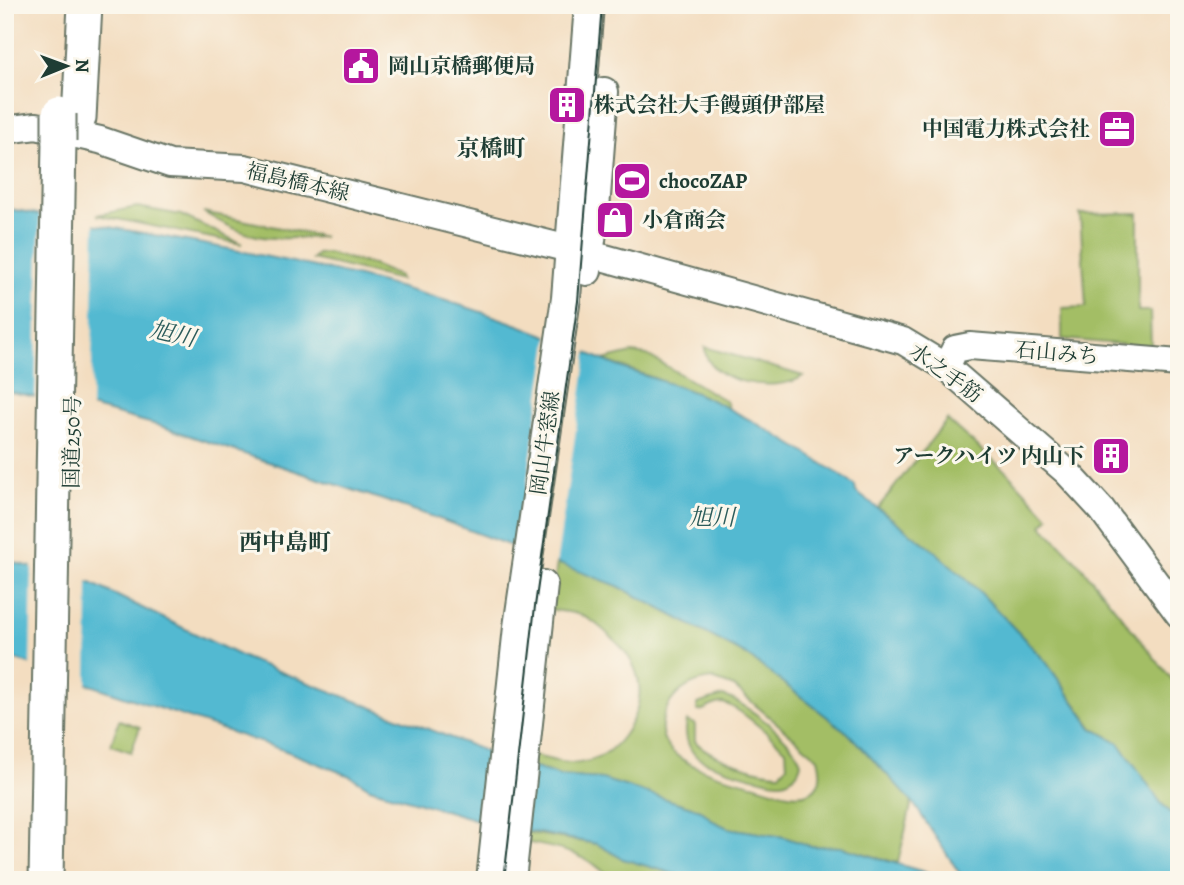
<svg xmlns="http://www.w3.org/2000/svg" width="1184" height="885" viewBox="0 0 1184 885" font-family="Alegreya,'Noto Serif JP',serif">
<rect width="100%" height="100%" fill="#fbf7ec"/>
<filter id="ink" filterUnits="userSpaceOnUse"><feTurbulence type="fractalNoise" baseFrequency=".0143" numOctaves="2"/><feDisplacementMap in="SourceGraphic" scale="14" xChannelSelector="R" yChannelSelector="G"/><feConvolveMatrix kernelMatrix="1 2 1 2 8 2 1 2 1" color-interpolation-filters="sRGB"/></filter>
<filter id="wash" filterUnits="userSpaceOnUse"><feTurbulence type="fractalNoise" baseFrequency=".00686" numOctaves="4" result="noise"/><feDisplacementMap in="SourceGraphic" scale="28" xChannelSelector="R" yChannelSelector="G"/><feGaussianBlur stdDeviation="1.57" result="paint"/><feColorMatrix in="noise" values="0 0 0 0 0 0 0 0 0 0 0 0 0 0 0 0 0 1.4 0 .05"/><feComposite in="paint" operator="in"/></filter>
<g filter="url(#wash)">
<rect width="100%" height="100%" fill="#f3ddc0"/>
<g fill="#a3be65" stroke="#617e4c" stroke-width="2" fill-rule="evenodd">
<polygon points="137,207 181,215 242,244 97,215"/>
<path d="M203 212 324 237C268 239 254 243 203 212Z"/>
<polygon points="1138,213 1138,311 1150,311 1151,347 1062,339 1062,308 1086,307 1080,214"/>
<polygon points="327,253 373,265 399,276 400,280 312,259 317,254"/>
<path d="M705 347 803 376C781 393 704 385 705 347Z"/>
<polygon points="632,353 647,355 726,401 729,409 696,393 603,360"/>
<polygon points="947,420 1009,474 1049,517 1042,525 1081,566 1179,688 1179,822 1161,803 1119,743 1093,728 1046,662 979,591 936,552 878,508"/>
<path d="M557 562 618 586 747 655 848 733 912 801 898 863 841 847 810 846 784 837 728 828 713 821 701 810 602 779 560 776 530 765 532 755C547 759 563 764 579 763 597 761 612 751 623 736 650 698 643 664 608 634 599 626 589 617 577 614 569 611 559 611 551 610ZM712 679 734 687 818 758C821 769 823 786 810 792 794 800 769 788 752 784 718 775 639 760 668 706 678 689 693 681 712 679Z"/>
<path d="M723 696C743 700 797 743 801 763 799 773 792 780 782 782 769 783 707 765 697 757 687 748 684 733 687 721L695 724V741C708 757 759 773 780 773L787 766 786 750C774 739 736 704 722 703 712 703 705 712 697 711V704Z"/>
<polygon points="119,720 140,727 131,752 111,745"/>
<path d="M523 832 597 844 623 859 695 880H612C586 851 557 849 521 841Z"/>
</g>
<g fill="#53b9d1" stroke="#397b82" stroke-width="2">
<path d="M5 208C206 246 417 273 603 360 633 374 667 381 698 394 750 417 797 447 845 478L855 486 856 492 936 552 979 591 1046 662 1092 728 1119 743 1161 803 1179 822V880H964L912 801 848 733 747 655 618 586 431 516 157 425 94 408 5 391Z"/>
<polygon points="5,560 91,583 247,659 498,756 560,776 602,779 701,810 713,821 728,828 784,837 810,846 841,847 951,880 695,880 623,859 597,844 491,824 370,788 350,776 286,751 5,656"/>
</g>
<g fill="#f3ddc0">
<polygon points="40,211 95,221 91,411 35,400"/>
<polygon points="549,335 588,348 556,565 517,551"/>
<polygon points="32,565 88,579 87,689 30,670"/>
</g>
</g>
<g filter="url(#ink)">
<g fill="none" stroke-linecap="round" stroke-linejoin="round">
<defs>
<g id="secondary">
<polyline points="5,130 36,126 100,140 170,164 245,168 605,258 903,341 946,367 1067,472 1102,510 1179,614"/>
<polyline points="946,367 955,349 970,346 1179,363"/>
</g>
<g id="primary">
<polyline points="587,271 595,209 604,92"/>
<polyline points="491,880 518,627 566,298 589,5"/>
<polyline points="511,880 543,585"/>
</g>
<g id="highway">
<polyline points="79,118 85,5"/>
<polyline points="46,880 59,141"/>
</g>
</defs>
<use href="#secondary" stroke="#697565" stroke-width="30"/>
<use href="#primary" stroke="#697565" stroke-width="32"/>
<use href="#highway" stroke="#697565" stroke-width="37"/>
<use href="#secondary" stroke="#fff" stroke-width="26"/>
<use href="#primary" stroke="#fff" stroke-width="28"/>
<use href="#highway" stroke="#fff" stroke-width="33"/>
<polyline stroke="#1f3d34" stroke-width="2" points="504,880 535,606 578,301 602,5"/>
<defs>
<polyline id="highway-bridge" points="59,141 59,114"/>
</defs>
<use href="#highway-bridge" stroke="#697565" stroke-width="37" stroke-linecap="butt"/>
<use href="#highway-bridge" stroke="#fff" stroke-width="33"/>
</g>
</g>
<defs>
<symbol id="civic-square" viewBox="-11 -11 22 22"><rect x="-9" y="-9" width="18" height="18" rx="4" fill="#b5179e" stroke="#fbf7ec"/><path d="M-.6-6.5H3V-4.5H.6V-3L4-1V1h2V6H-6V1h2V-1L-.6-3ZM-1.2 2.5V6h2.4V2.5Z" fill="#fff"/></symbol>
<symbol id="building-square" viewBox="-11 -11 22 22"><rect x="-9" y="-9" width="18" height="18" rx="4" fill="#b5179e" stroke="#fbf7ec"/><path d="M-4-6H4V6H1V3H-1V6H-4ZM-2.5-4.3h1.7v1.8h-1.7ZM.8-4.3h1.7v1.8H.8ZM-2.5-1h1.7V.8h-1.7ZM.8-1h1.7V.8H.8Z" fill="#fff"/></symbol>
<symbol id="office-square" viewBox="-11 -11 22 22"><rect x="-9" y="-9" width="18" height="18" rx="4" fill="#b5179e" stroke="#fbf7ec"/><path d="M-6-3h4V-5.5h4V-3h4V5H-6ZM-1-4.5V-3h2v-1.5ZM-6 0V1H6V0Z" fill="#fff"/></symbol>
<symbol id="stadium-square" viewBox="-11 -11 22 22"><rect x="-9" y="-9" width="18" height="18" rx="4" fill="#b5179e" stroke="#fbf7ec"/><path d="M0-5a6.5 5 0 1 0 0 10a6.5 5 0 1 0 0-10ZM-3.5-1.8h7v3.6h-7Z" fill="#fff"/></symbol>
<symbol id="shop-square" viewBox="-11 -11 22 22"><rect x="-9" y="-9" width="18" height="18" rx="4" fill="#b5179e" stroke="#fbf7ec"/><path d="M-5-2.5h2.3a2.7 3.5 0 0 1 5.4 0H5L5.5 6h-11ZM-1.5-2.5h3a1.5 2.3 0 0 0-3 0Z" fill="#fff"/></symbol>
</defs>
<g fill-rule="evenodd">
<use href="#civic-square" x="339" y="44" width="44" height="44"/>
<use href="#building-square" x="545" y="83" width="44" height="44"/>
<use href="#office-square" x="1095" y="107" width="44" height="44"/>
<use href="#stadium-square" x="610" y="159" width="44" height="44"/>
<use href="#shop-square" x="593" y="198" width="44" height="44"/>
<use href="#building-square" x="1089" y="434" width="44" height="44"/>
</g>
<g text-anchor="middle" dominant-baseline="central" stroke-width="6" stroke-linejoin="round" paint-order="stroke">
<g font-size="21" font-weight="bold" fill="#1f3d34" stroke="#fbf7ec" text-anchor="start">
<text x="388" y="66">岡山京橋郵便局</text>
<text x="594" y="105">株式会社大手饅頭伊部屋</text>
<text x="1090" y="129" text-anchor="end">中国電力株式会社</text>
<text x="659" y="181">chocoZAP</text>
<text x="642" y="220">小倉商会</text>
<text x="1084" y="456" text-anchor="end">アークハイツ 内山下</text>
</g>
<g font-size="21" fill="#1f3d34" stroke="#fbf7ec">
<text transform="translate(298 182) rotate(13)">福島橋本線</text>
<text transform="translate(1057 353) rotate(5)">石山みち</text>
<text transform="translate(946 373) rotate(36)">水之手筋</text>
<text transform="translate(72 442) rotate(-89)">国道250号</text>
<text transform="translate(545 443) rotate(-82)">岡山牛窓線</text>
</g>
<g font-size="23" font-weight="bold" fill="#1f3d34" stroke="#fbf7ec">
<text x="491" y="148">京橋町</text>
<text x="285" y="542">西中島町</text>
</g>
<g font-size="23" font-style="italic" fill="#2c5c5b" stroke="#fbf7ec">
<text transform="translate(173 334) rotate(13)">旭川</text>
<text x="712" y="517">旭川</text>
</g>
</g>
<rect width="1184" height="885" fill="none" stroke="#fbf7ec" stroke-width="28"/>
<g transform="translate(66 66) rotate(89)" stroke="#fbf7ec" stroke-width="5" paint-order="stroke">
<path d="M0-5L12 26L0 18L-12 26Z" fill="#1f3d34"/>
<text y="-10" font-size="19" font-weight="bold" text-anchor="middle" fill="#1f3d34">N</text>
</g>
</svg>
